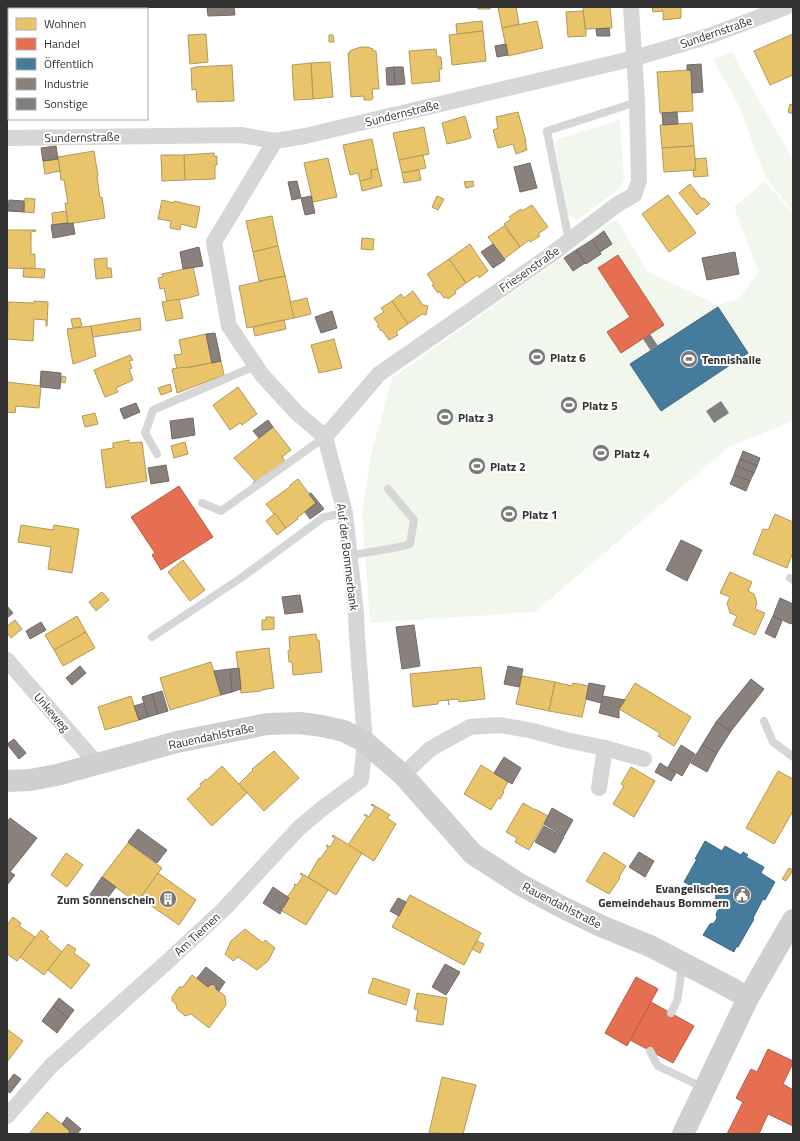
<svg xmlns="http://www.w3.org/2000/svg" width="800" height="1141" viewBox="0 0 800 1141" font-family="'Titillium Web',sans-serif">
<rect width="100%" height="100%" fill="#fff"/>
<g fill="#f2f7ee">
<polygon points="732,52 751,87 793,159 793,212 766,178 738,104 713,59"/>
<polygon points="620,120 624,180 620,188 577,220 568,216 555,145 558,139"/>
<polygon points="765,181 793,214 793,421 730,446 535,612 370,623 362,512 371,455 392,378 616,219 647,271 717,305 739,299 759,272 734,207"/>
</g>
<g fill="#e9c46a" stroke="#b29859">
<rect x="478" y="7" width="12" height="2"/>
<polygon points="504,7 516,7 519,24 502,28 498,8"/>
<polygon points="583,7 610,7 612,28 585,29"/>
<polygon points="652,7 681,7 681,18 663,20 663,11 653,12"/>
<polygon points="583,11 585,29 586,29 586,36 568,37 566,12"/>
<polygon points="482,21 483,31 457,34 456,24"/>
<polygon points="537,21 543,48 508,56 502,28"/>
<polygon points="483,31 486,61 452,65 449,35"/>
<polygon points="206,34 208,62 190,64 188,35"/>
<polygon points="793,34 793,75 770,85 754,51"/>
<polygon points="329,35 333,35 334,42 329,42"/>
<polygon points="361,47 368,47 373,49 373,51 376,51 379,89 372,89 373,98 371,100 364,100 364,96 351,97 348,53 350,53 350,51 355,49"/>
<polygon points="436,49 437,57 441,57 442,69 439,69 440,81 412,84 409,51"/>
<polygon points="330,62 333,97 313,99 311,63"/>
<polygon points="311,63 313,99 294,100 292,65"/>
<polygon points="232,65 234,101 197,102 196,89 192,90 191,68 195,68 195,67"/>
<polygon points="691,70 693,111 660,113 657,72"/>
<polygon points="790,104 793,105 793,114 788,112"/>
<polygon points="518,112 526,141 525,141 527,150 516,154 513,144 498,148 493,130 498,128 496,117"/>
<polygon points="465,116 471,138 447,144 442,123"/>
<polygon points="692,123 694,146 662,148 660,125"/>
<polygon points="424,127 429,154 399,160 393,133"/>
<polygon points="372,139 378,169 371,170 372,178 360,181 358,173 350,175 343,145"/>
<polygon points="694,146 696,170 664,172 662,148"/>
<polygon points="94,151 98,176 97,176 100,198 102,197 105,218 68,224 65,203 68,203 64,180 61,180 58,157"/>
<polygon points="214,153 214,156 217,156 217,165 215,165 215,179 185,180 184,155"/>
<polygon points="161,155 184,155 185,180 162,181"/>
<polygon points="423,155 426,168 402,173 399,160"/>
<polygon points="328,158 337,197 313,202 304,163"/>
<polygon points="706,158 708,176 694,177 693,170 696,170 695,159"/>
<polygon points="58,159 60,171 45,174 43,161"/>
<polygon points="378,169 382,186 362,191 360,181 372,178 371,170"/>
<polygon points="419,170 421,180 404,183 402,173"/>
<polygon points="473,181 474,186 466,188 464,182"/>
<polygon points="690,184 702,199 704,198 710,204 697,215 679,193"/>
<polygon points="668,195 696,233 669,252 642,214"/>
<polygon points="437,196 444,199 438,210 432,207"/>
<polygon points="25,198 35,199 34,213 24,212"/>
<polygon points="162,200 174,203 174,201 200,207 196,228 181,224 180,230 170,228 171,221 158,219"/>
<polygon points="532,205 548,227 538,234 540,236 530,242 529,240 520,247 504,224 511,219 509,217 521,209 522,211"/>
<polygon points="66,211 68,223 53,225 52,213"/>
<polygon points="272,216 278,246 253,252 246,221"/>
<polygon points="504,226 520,247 504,259 488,237"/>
<polygon points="7,230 36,230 36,231 31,232 31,254 35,254 35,269 7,268"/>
<polygon points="362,238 374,239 373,250 361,249"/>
<polygon points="470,244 488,271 479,278 478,275 466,283 449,259"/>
<polygon points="278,246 285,276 259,281 253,252"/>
<polygon points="107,258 107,268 111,268 112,277 96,279 94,259"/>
<polygon points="449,259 466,283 455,291 456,293 448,299 446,297 444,298 439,291 438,293 432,285 434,284 427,274"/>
<polygon points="193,267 199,295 188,298 167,302 164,288 160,289 158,278 163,277 162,274"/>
<polygon points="24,268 45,269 44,278 23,277"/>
<polygon points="285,275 294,318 247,328 239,286 285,276"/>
<polygon points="413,291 423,305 428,306 426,315 422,314 408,324 392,301 401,294 404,298"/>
<polygon points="307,298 311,314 294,318 290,302"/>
<polygon points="179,299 183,318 166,321 162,302"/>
<polygon points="34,301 48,302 47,326 46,326 46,320 34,319 33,341 7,339 8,303 7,302 34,303"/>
<polygon points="392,301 408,324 396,332 398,335 389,340 382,330 381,331 379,328 377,326 379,325 374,318 384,312 381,308"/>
<polygon points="80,318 82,326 73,328 71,319"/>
<polygon points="140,318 141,330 93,337 91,326"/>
<polygon points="284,320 286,329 255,336 253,327"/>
<polygon points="91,326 96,356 73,364 67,329"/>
<polygon points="206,334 212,363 177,369 174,355 182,354 179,340"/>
<polygon points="334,339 342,368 319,373 311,345"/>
<polygon points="130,355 133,360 129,361 132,368 129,369 133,380 116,388 118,392 105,397 94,370"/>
<polygon points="221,361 224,375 177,393 172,369 185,367 186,368"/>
<polygon points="62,376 66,377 65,383 61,382"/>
<polygon points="7,382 41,386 39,408 16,406 15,413 7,412"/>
<polygon points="170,384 172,391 161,395 158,388"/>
<polygon points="238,387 257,414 242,425 240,423 230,430 213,405"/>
<polygon points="95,413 98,424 85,427 82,416"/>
<polygon points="273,427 291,450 282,457 285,461 253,484 253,483 255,481 235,459 234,459 234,458"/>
<polygon points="129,440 129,443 142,442 147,481 106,488 101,450 113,448 113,443"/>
<polygon points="185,442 188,454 174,458 171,446"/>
<polygon points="298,479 316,503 297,518 298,519 286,528 275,513 274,514 266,504 291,486 290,485"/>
<polygon points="275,513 286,528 277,535 266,521"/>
<polygon points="775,514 793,522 793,552 787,568 753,554 763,529 768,530"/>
<polygon points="21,525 53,530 54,525 79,529 72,573 48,569 51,547 18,542"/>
<polygon points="183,560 205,590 190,601 168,572"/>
<polygon points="730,572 752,582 748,591 754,594 757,603 755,609 765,613 755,635 733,625 737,616 730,613 727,603 730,597 720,593"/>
<polygon points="102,592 109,600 96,611 89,602"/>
<polygon points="77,616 86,632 54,650 45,635"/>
<polygon points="266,617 274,617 274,629 262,630 262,620 266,620"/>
<polygon points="15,620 22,629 11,638 7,633 7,626"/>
<polygon points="86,632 95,648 63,666 54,650"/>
<polygon points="316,634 317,640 319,640 322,672 293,675 292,662 289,662 288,651 290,650 289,637"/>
<polygon points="269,648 274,688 261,690 261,691 241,693 236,652"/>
<polygon points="211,662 221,695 170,710 160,678"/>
<polygon points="481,667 485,699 459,702 458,699 448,700 449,705 448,700 438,701 438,704 413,707 410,674"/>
<polygon points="522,676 555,682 549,711 516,704"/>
<polygon points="555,682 572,686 573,683 589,686 582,717 549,711"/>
<polygon points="635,683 691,717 674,746 658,736 660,733 619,709"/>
<polygon points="131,696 139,720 105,730 98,707"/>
<polygon points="274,751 299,778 264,811 239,784 253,770 252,769"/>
<polygon points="481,765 508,782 503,791 504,792 500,799 498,798 491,810 464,794"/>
<polygon points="222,766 247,793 212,826 187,799 201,786 200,784 206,779 207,780"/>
<polygon points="631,767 655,781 634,817 613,804 624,786 621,784"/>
<polygon points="778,771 793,779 793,811 774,844 746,828"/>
<polygon points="523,803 535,810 535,809 548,816 529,850 515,842 517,838 506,832"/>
<polygon points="372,804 390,815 387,818 396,824 374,861 348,845 367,817 364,815 365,814 369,817 375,807 371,805"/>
<polygon points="333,835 362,853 336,895 308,877 319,858 320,859 328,848 326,846 327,845 330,847 335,839 332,836"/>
<polygon points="128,843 162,868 137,903 102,877"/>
<polygon points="604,852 626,866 619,877 620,878 609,894 586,881"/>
<polygon points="66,853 83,865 67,887 51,875"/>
<polygon points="789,868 793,870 786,881 782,879"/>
<polygon points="158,873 196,900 179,925 140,898"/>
<polygon points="301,873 328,890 306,925 282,911 282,909 279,907 280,906 283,908 289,898 286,897 286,896 288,896 295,886 294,885 295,884 297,885 303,876 300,874"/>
<polygon points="410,895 481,933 464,965 392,927"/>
<polygon points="13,917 21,923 19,926 35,937 17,961 7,954 7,925"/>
<polygon points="245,929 263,943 265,940 275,948 268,961 257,970 238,957 233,961 225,954 231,941"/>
<polygon points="41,930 49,937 47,939 62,952 44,975 20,957"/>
<polygon points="477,941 484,944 480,953 472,949"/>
<polygon points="68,944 76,949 74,953 90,965 71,989 48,970"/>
<polygon points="192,975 208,987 210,985 213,984 216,986 216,989 225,996 226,1005 209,1028 191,1014 185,1016 177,1009 176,1004 172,1001 172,997 179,987 183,987"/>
<polygon points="373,978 410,990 406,1005 368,993"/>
<polygon points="417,993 447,998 443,1025 416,1021 418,1010 414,1009"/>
<polygon points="7,1029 23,1041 7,1062"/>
<polygon points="442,1077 476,1085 463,1134 429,1133"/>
<polygon points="47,1112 70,1131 67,1134 29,1134"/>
</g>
<g fill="#e76f51" stroke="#b15d48">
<polygon points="618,255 664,325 621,353 607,332 630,317 598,268"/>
<polygon points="179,486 213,537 161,570 152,555 155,553 131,517"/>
<polygon points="636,977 658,989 627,1046 605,1033"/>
<polygon points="651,1002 694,1026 673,1063 630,1040"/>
<polygon points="768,1049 793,1061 793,1063 783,1084 793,1090 793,1126 768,1114 759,1134 727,1134 743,1102 736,1098 751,1069 757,1072"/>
</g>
<g fill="#457b9d" stroke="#3f657d">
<polygon points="718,307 748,353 661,411 630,364"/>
<polygon points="705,841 722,851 725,846 741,855 743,852 748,855 746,857 764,867 761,873 775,882 765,900 763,899 753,918 754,919 738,947 736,947 734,952 703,935 710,924 714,923 717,918 716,914 718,910 720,910 715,899 716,897 715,894 709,890 709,891 705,889 703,892 684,882 697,859 695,859"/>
</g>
<g fill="#8a817c" stroke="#706966">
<polygon points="207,7 234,7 235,15 208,16"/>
<polygon points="609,28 610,36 597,36 596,29"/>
<polygon points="506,44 508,55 497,57 495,46"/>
<polygon points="701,64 703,92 692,93 691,70 687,70 687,65"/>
<polygon points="394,67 395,85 387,85 386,68"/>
<polygon points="394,67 403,67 405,84 395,85"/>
<polygon points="677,112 678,124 663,125 662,113"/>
<polygon points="56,146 58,159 43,161 41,148"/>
<polygon points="530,163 537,188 520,192 514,167"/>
<polygon points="297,181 301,198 292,200 288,182"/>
<polygon points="311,196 315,213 305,215 301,198"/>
<polygon points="9,200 24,201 24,212 8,211"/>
<polygon points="68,223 68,224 73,223 75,234 53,238 51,225"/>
<polygon points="604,231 612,244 600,252 592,240"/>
<polygon points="592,240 601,254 586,264 576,250"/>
<polygon points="493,244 505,260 493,268 481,252"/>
<polygon points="199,247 203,266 183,269 180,252"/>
<polygon points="576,250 585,263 573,271 564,258"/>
<polygon points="735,252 739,274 707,280 702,258"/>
<polygon points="332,311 337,328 321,333 315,317"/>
<polygon points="215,333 221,361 212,363 206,334"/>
<polygon points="41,371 61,373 60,389 41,387 41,386 40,386"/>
<polygon points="136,403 140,412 124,419 120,409"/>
<polygon points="193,418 195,435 172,439 170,421"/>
<polygon points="268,420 273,427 259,438 253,431"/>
<polygon points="743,451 760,458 757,466 740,459"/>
<polygon points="740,459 757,466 754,473 737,466"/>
<polygon points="166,465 169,481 151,484 148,468"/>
<polygon points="737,466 754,473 750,481 734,475"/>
<polygon points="734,475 750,481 746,491 730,484"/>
<polygon points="311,493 324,509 310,519 305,512 316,503 309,494"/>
<polygon points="681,540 702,550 687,581 666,570"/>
<polygon points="300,595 303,612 285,614 282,597"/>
<polygon points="780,598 793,604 793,621 791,624 773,616"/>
<polygon points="7,606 13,613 7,618"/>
<polygon points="773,616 782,621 775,638 765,633"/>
<polygon points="41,622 46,630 30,639 26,631"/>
<polygon points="414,625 420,666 402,669 396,627"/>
<polygon points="80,666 86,673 72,685 66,678"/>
<polygon points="508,666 523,669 519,687 504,684"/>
<polygon points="239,668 241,689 232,692 230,669"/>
<polygon points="230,669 232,692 221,695 214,671"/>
<polygon points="751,679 764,689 731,731 716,722"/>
<polygon points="589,683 605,686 601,703 586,699"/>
<polygon points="162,691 168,711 158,714 152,694"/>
<polygon points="152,694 158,714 148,717 142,697"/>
<polygon points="603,696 625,700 619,709 619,718 599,713"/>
<polygon points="144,703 148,717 139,720 134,706"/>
<polygon points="716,722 731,731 717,753 702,745"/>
<polygon points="14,739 26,753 19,759 7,744"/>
<polygon points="681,745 695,754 682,776 668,767"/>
<polygon points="702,745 717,753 707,772 691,763"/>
<polygon points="504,757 521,768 512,784 494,773"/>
<polygon points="660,763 676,773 671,781 655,772"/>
<polygon points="552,808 573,820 564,836 544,824"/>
<polygon points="10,818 37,838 10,872 15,875 7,885 7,822"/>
<polygon points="544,826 564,837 555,853 535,842"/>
<polygon points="138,829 167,850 157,863 128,842"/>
<polygon points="639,852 654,861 645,877 629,867"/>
<polygon points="102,877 116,887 102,905 89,896"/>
<polygon points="273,887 289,898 283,908 280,906 279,907 282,909 280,914 263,903"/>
<polygon points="398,898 406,902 399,916 390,911"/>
<polygon points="445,964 460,972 446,995 432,987"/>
<polygon points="206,967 225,982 219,991 216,989 216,986 213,984 210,985 208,987 197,978"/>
<polygon points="59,998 74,1010 68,1018 53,1006"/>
<polygon points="53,1006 68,1018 57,1033 42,1021"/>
<polygon points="14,1074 21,1079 10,1093 7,1091 7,1083"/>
<polygon points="67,1117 81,1129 77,1134 72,1134 69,1132 70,1131 62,1124"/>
</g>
<g fill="#808080">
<polygon points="650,334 658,346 651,351 643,339"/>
<polygon points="721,401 729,413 714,423 706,411"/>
</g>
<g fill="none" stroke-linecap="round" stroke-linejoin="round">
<g stroke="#d6d6d6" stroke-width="8">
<polyline points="569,241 547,131 637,102"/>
<polyline points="157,454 145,433 153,410 255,366"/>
<polyline points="202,503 221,511 325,437"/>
<path d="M349 556C369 551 390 550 410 544L414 520 388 489"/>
<polyline points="790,578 793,580"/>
<polyline points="152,637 241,578 324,517 345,513"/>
<polyline points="764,721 773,742 793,757"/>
<polyline points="671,1013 677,1001 680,983 682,963"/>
<polyline points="650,1051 658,1066 704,1088"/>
</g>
<g stroke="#d6d6d6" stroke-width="16">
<polyline points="7,138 241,135 275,141 305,136 635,58 712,35 786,7"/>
<polyline points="325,437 379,374 549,256 618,204 634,195 639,181 637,102 631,7"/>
<polyline points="7,660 97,764"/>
<polyline points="403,775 430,749 470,727 500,725 533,731 566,740 605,748 644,759"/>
<polyline points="599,788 605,748"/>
<polyline points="7,1116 51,1066 167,962 224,909 299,828 324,807 361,780 365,742 357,636 356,613 345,513 325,437 297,413 262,375 229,326 214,242 275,141"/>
</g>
<g stroke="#cfcfcf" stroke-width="22">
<polyline points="7,781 30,780 57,775 177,742 267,724 300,723 322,726 344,731 365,742 403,775 473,854 521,885 560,906 601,926 650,946 731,988 748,998"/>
<polyline points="683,1134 748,998 793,920"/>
</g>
</g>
<defs>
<symbol id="stadium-disc" viewBox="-11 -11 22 22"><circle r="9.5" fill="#7a7a7a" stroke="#fff"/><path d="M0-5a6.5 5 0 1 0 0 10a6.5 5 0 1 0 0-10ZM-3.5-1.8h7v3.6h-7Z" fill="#fff"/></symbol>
<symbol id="civic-disc" viewBox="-11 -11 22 22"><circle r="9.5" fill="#7a7a7a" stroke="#fff"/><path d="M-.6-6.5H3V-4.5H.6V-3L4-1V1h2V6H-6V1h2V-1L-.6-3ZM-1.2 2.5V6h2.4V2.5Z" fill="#fff"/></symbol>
<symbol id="building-disc" viewBox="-11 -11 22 22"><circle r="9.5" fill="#7a7a7a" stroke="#fff"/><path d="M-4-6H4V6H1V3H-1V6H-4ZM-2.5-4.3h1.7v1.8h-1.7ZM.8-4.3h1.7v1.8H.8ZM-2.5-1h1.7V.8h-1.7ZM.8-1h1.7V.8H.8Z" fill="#fff"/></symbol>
</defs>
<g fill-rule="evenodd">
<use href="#stadium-disc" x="527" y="347" width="20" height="20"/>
<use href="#stadium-disc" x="679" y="349" width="20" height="20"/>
<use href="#stadium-disc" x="559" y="395" width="20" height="20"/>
<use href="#stadium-disc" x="435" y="407" width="20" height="20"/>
<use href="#stadium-disc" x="591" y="443" width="20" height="20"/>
<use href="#stadium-disc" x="467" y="456" width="20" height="20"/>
<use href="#stadium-disc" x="499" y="504" width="20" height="20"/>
<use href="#civic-disc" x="732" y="885" width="20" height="20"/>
<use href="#building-disc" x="158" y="889" width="20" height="20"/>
</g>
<g text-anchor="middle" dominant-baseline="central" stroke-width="4" stroke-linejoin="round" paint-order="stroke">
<g font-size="12" fill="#323232" stroke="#fff">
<text transform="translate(716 32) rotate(-19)">Sundernstraße</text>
<text transform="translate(402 113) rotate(-14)">Sundernstraße</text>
<text transform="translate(82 137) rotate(-1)">Sundernstraße</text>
<text transform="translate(529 269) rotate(-35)">Friesenstraße</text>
<text transform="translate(348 557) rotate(83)">Auf der Bommerbank</text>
<text transform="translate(52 712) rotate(49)">Unkeweg</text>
<text transform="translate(211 736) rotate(-12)">Rauendahlstraße</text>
<text transform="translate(562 905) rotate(27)">Rauendahlstraße</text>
<text transform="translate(197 934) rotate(-43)">Am Tiemen</text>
</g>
<g font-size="12" font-weight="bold" fill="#323232" stroke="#fff" text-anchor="start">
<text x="550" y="357">Platz 6</text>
<text x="702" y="359">Tennishalle</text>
<text x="582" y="405">Platz 5</text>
<text x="458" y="417">Platz 3</text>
<text x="614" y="453">Platz 4</text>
<text x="490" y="466">Platz 2</text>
<text x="522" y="514">Platz 1</text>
<text x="729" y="888" text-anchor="end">Evangelisches<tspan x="729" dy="14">Gemeindehaus Bommern</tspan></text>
<text x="155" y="899" text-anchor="end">Zum Sonnenschein</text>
</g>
</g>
<rect width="800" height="1141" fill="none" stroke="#323232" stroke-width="16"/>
<rect x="8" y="8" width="140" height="112" fill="#ffffff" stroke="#adadad"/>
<rect x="16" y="18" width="20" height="12" fill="#e9c46a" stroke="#adadad"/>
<text x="44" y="28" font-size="12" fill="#323232">Wohnen</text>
<rect x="16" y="38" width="20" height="12" fill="#e76f51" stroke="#adadad"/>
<text x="44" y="48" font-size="12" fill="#323232">Handel</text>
<rect x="16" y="58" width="20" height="12" fill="#457b9d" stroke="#adadad"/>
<text x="44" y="68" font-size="12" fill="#323232">Öffentlich</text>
<rect x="16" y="78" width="20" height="12" fill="#8a817c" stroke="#adadad"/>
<text x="44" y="88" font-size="12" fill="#323232">Industrie</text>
<rect x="16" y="98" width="20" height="12" fill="#808080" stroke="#adadad"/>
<text x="44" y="108" font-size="12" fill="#323232">Sonstige</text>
</svg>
